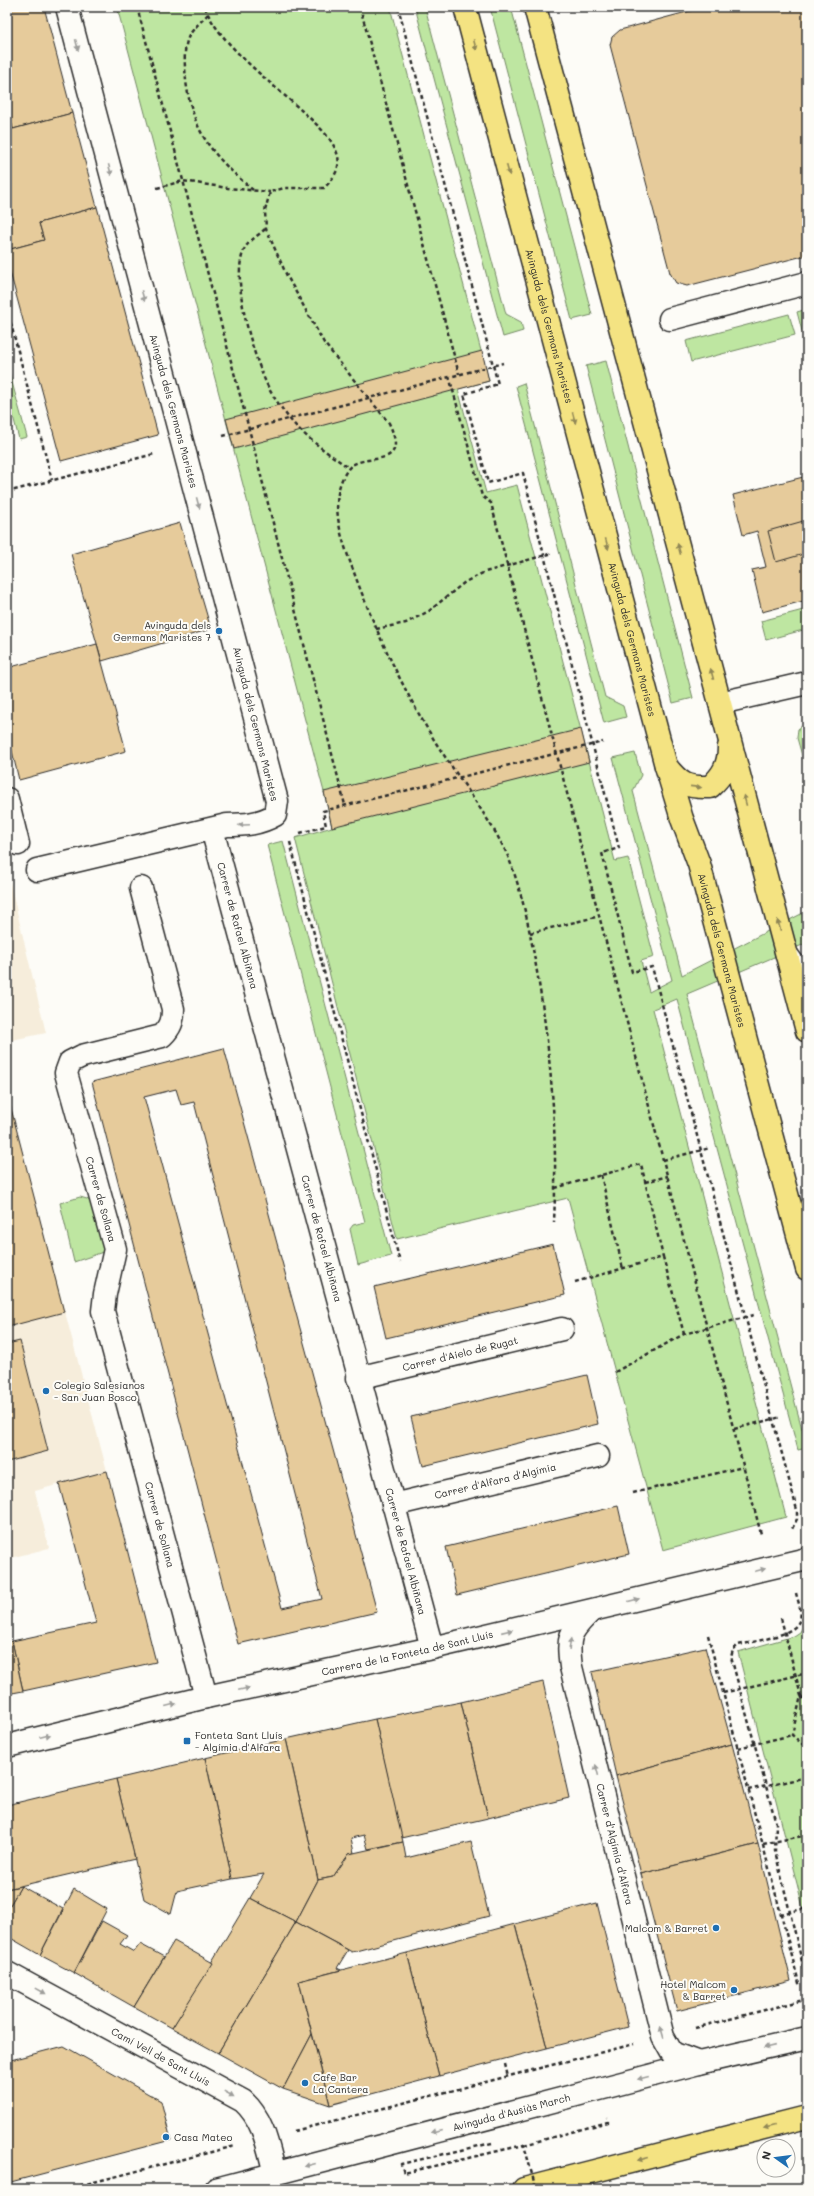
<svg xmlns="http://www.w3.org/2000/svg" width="814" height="2196" viewBox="0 0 814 2196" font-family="Mali,sans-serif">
<rect width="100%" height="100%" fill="#fdfcf7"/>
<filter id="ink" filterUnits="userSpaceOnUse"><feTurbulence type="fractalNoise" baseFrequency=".025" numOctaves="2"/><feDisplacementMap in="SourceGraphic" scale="8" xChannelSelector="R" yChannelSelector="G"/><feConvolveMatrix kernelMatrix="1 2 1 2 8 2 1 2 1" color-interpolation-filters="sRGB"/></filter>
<g filter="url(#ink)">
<g fill="#f6eddb">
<polygon points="7,870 46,1033 7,1041"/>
<polygon points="7,1093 107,1471 35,1491 49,1548 7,1559"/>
</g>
<g fill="#bee6a1" stroke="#748866">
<polygon points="117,7 390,7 489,381 458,389 486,493 517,485 615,861 628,858 654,957 641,961 649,992 672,980 613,758 635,753 641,775 633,791 682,975 807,911 807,943 687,994 807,1448 798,1450 677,999 653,1009 786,1517 663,1550 568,1198 397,1239 295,838 332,827 324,792"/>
<polygon points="415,7 425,7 506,314 521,322 523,331 503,337"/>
<polygon points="490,7 511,7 592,315 572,320"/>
<polygon points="807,309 807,350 797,312"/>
<polygon points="789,314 795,335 691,362 686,341"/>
<polygon points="606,361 693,698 673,703 586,366"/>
<polygon points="7,364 27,437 19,439 7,393"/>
<polygon points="524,383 605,697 623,706 626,717 604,723 516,386"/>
<polygon points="807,609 807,629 766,640 761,621"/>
<polygon points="807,722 807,773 797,738 798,729"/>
<polygon points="283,841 391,1256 358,1265 350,1229 353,1225 365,1222 267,845"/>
<polygon points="80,1197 87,1199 91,1202 104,1247 103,1252 74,1262 60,1203"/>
<polygon points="805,1622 807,1622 807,1923 738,1652 794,1636 800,1632"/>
</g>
<g fill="#e6cb9b" stroke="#2b2b2b" fill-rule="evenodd">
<polygon points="7,7 44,7 72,113 13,129 9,114 7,114"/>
<polygon points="705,7 807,7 807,255 687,286 676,283 670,273 610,45 612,37 620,30"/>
<polygon points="72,113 97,207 39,223 44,240 7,250 7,114 9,114 13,129"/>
<polygon points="97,207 158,435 61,461 7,261 7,250 44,240 39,223"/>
<polygon points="482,351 489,381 234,449 226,419"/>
<polygon points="807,476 807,600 762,612 752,570 766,567 757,531 743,535 733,495"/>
<polygon points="807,520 807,553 776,562 768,531"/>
<polygon points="180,523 211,629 102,661 71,554"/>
<polygon points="97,644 126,751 19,780 7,730 7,668"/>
<polygon points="581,729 589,762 332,827 324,792"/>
<path d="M224 1048 377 1612 238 1644 92 1082ZM176 1089 181 1105 194 1102 322 1599 282 1608 144 1097Z"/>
<polygon points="7,1093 64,1312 7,1327"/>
<polygon points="553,1244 565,1295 386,1338 374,1287"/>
<polygon points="20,1341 48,1451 7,1462 7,1344"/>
<polygon points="587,1375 598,1424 423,1466 411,1417"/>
<polygon points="107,1471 156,1662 23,1691 12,1641 96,1623 59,1484"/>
<polygon points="618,1506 629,1554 457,1595 446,1547"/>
<polygon points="12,1641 23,1691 7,1694 7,1642"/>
<polygon points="705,1647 732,1744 616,1776 592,1672"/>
<polygon points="543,1682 569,1798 488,1818 461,1702"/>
<polygon points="461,1702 488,1818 401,1838 375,1719"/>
<polygon points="375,1719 403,1842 368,1849 364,1835 351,1838 354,1853 349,1854 333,1877 318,1880 286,1739"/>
<polygon points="286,1739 318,1880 296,1922 250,1898 264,1874 232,1879 205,1758"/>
<polygon points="732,1744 758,1844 641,1874 616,1776"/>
<polygon points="205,1758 232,1879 177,1891 171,1914 144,1899 116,1779"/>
<polygon points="116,1779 135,1859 7,1889 7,1805"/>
<polygon points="403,1842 406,1858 471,1842 489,1916 352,1952 296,1922 318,1880 333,1877 349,1854"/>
<polygon points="758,1844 791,1981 677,2011 641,1874"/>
<polygon points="21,1886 63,1909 40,1955 7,1936 7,1910"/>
<polygon points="21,1886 7,1910 7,1889"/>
<polygon points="74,1889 107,1909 74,1973 40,1955"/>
<polygon points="250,1898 296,1922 218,2053 172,2028"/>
<polygon points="597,1903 628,2027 547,2048 515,1924"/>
<polygon points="102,1921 127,1935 120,1944 134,1952 140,1944 164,1957 134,2007 74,1973"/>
<polygon points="296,1922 348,1950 337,1968 341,1970 299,1981 312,2034 283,2089 218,2053"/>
<polygon points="515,1924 547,2048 439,2076 407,1953"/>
<polygon points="174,1941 213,1963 172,2028 134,2007"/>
<polygon points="407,1953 439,2076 330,2105 299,1981"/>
<polygon points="312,2034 330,2105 283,2089"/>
<polygon points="64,2046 161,2101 171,2140 7,2183 7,2061"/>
</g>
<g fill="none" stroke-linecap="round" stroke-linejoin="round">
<defs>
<g id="minor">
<polyline points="670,319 807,283"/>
<polyline points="720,703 807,683"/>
<polyline points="7,799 18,844"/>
<path id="s1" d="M212 829 432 1648"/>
<path d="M37 870 227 825C245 825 259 824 275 815L277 801 67 7"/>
<path id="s2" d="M141 888 173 1009C173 1021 171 1027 162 1036L82 1056 70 1062 66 1073 115 1249 105 1294 103 1311 206 1697"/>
<polyline points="787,955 799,971 807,976"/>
<path id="s3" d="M358 1378 562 1329"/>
<path id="s4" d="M393 1505 598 1456"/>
<path id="s5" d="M591 1611C569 1632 567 1637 571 1667L663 2037 672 2053 699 2063"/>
<path id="s6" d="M7 1746 206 1697 432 1648 807 1559"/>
<path id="s7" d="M7 1973 243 2101C264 2120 268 2147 275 2174"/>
<path id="s8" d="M216 2189 699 2063 807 2038"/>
</g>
<g id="major">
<path id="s9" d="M465 7 666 766 682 819 699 864 807 1269"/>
<polyline points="535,7 807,1031"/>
<path d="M666 766C680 784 687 788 710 787 723 775 729 765 729 747"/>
<polyline points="524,2189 807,2117"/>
</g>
</defs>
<use href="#minor" stroke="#2b2b2b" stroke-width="25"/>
<use href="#major" stroke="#2b2b2b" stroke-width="25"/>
<g stroke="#2b2b2b" stroke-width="2.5" stroke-dasharray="4 3" stroke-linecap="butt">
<polyline points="137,7 249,429 345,805"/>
<path d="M205 7C218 43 274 85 302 111 315 123 331 136 337 153 342 167 334 178 324 188H284L270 192 265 211 266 229 287 276 324 343 389 423C412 473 362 450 348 469 327 498 341 537 352 567 374 628 402 688 436 743 456 774 478 803 497 835 501 843 506 851 509 859 522 892 530 931 536 966 551 1051 558 1136 554 1222"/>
<polyline points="360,7 459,374"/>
<polyline points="398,7 498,384 464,394 488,483 523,473 619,848 602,853 632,972 652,967 797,1510 797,1519 791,1531"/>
<path d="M208 14C202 21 191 30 188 38 183 51 185 67 186 81 193 134 214 157 253 190"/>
<polyline points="157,188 183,181 228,188 270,192"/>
<path d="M265 229C260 234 252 239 247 245 226 272 256 368 272 394 277 402 283 410 288 417 304 437 328 453 349 468"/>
<polyline points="7,309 52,480"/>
<polyline points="449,376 482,496 491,503 761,1534"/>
<polyline points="223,436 503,363"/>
<polyline points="7,492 154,454"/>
<polyline points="376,629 406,623 429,611 465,582 485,572 553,553"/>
<polyline points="300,833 326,826 323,811 603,742"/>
<polyline points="290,842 400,1262"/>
<polyline points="530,933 600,916"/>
<polyline points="663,1160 710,1148"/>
<polyline points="601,1175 623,1269"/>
<polyline points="645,1182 668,1176"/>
<polyline points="555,1188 641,1164 663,1257"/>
<polyline points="575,1282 663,1257 684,1334"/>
<polyline points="615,1372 684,1334 754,1315"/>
<polyline points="734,1429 781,1417"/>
<polyline points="633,1493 743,1467"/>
<path d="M796 1593C798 1602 804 1615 798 1623 791 1636 752 1642 738 1645L733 1650 731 1657 776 1823 775 1851 807 1982"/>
<polyline points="781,1618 801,1696 792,1735 807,1748"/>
<polyline points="708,1635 800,1987"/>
<polyline points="723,1693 807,1673"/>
<polyline points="801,1696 807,1703"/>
<polyline points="738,1748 792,1735"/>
<polyline points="748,1790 807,1777"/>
<polyline points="763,1844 807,1835"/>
<polyline points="780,1914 807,1908"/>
<polyline points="695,2028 807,1999"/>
<polyline points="505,2064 508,2077"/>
<polyline points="294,2131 634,2044"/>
<polyline points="524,2145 608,2122 607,2118"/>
<polyline points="67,2189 235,2146"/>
</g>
<use href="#minor" stroke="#fdfcf7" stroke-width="22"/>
<use href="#major" stroke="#f4e382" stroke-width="22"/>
<polyline stroke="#2b2b2b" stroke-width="2.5" stroke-dasharray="4 3" stroke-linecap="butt" points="492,2143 401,2164 404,2173 524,2145 536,2189"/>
</g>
<defs><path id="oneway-solid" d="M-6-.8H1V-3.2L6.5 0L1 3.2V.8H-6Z"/></defs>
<g fill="#9e9e9b">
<use href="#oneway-solid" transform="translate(77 45) rotate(75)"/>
<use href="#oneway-solid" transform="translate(110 170) rotate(75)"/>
<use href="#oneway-solid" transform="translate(143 296) rotate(75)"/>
<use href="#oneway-solid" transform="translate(198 503) rotate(75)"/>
<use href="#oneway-solid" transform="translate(244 825) rotate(177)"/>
<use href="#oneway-solid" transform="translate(760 1570) rotate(-14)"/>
<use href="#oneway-solid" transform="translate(634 1600) rotate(-14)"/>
<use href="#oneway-solid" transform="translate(507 1631) rotate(-13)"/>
<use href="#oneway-solid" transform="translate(570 1644) rotate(-81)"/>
<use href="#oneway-solid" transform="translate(244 1689) rotate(-12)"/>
<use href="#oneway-solid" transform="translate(171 1705) rotate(-14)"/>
<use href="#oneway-solid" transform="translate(45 1736) rotate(-14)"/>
<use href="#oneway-solid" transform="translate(597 1770) rotate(-104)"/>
<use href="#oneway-solid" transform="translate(41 1991) rotate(29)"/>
<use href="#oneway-solid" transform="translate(662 2032) rotate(-106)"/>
<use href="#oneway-solid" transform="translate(769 2047) rotate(167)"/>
<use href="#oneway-solid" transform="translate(643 2078) rotate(166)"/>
<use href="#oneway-solid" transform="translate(229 2094) rotate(29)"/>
<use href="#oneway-solid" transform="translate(436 2131) rotate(165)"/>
<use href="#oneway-solid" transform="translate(310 2165) rotate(165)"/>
</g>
<g fill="#908756">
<use href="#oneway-solid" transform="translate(475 45) rotate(75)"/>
<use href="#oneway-solid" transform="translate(508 170) rotate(75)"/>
<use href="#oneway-solid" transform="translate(574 418) rotate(75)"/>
<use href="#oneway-solid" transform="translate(607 544) rotate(75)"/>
<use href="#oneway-solid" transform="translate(679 549) rotate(-105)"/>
<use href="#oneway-solid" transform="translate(712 674) rotate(-105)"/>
<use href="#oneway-solid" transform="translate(696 787) rotate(6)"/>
<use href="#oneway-solid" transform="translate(745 800) rotate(-105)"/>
<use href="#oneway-solid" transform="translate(779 925) rotate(-105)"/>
<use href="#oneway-solid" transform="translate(769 2127) rotate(166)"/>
<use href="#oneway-solid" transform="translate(643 2159) rotate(166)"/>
</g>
</g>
<g fill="#1f6fb2" stroke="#fdfcf7" stroke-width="1.5">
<circle cx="219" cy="631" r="4"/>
<circle cx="46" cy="1391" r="4"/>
<rect x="183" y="1737" width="8" height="8" rx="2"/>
<circle cx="716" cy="1928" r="4"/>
<circle cx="734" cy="1990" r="4"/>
<circle cx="305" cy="2083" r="4"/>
<circle cx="166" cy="2137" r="4"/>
</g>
<g text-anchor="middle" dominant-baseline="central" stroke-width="4" stroke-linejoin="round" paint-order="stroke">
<g font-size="10" fill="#2b2b2b" stroke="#fdfcf7">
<text stroke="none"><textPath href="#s9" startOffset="330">Avinguda dels Germans Maristes</textPath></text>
<text transform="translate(174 411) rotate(75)">Avinguda dels Germans Maristes</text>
<text stroke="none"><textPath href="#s9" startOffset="654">Avinguda dels Germans Maristes</textPath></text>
<text transform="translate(256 724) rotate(76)">Avinguda dels Germans Maristes</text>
<text stroke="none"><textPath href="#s1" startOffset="100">Carrer de Rafael Albiñana</textPath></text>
<text stroke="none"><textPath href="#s9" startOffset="978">Avinguda dels Germans Maristes</textPath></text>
<text stroke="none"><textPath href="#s2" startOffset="394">Carrer de Sollana</textPath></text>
<text stroke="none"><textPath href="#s1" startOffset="424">Carrer de Rafael Albiñana</textPath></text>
<text stroke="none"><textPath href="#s3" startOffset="105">Carrer d'Aielo de Rugat</textPath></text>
<text stroke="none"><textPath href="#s4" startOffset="105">Carrer d'Alfara d'Algímia</textPath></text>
<text stroke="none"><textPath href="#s2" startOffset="730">Carrer de Sollana</textPath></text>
<text stroke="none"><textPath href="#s1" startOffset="748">Carrer de Rafael Albiñana</textPath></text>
<text stroke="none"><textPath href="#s6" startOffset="411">Carrera de la Fonteta de Sant Lluís</textPath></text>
<text stroke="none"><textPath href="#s5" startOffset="246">Carrer d'Algímia d'Alfara</textPath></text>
<text stroke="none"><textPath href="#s7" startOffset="175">Camí Vell de Sant Lluís</textPath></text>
<text stroke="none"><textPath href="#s8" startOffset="305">Avinguda d'Ausiàs March</textPath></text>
</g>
<g font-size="10" fill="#2b2b2b" stroke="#fdfcf7" text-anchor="start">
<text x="211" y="625" text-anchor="end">Avinguda dels<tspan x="211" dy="12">Germans Maristes 7</tspan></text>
<text x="54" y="1385">Colegio Salesianos<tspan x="54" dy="12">- San Juan Bosco</tspan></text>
<text x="195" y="1735">Fonteta Sant Lluís<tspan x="195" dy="12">- Algímia d'Alfara</tspan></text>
<text x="708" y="1928" text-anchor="end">Malcom &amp; Barret</text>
<text x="726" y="1984" text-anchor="end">Hotel Malcom<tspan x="726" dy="12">&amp; Barret</tspan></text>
<text x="313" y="2077">Cafe Bar<tspan x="313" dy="12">La Cantera</tspan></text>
<text x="174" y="2137">Casa Mateo</text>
</g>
</g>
<rect width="814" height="2196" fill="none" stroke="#fdfcf7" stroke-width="24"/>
<rect x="12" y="12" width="790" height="2172" fill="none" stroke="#2b2b2b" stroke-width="1.5" filter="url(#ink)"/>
<g transform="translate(776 2158) rotate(284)"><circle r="19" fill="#fdfcf7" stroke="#a9a8a5"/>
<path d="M0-3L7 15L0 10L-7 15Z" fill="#1f6fb2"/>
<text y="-6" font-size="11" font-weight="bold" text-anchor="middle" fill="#2b2b2b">N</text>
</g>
</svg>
